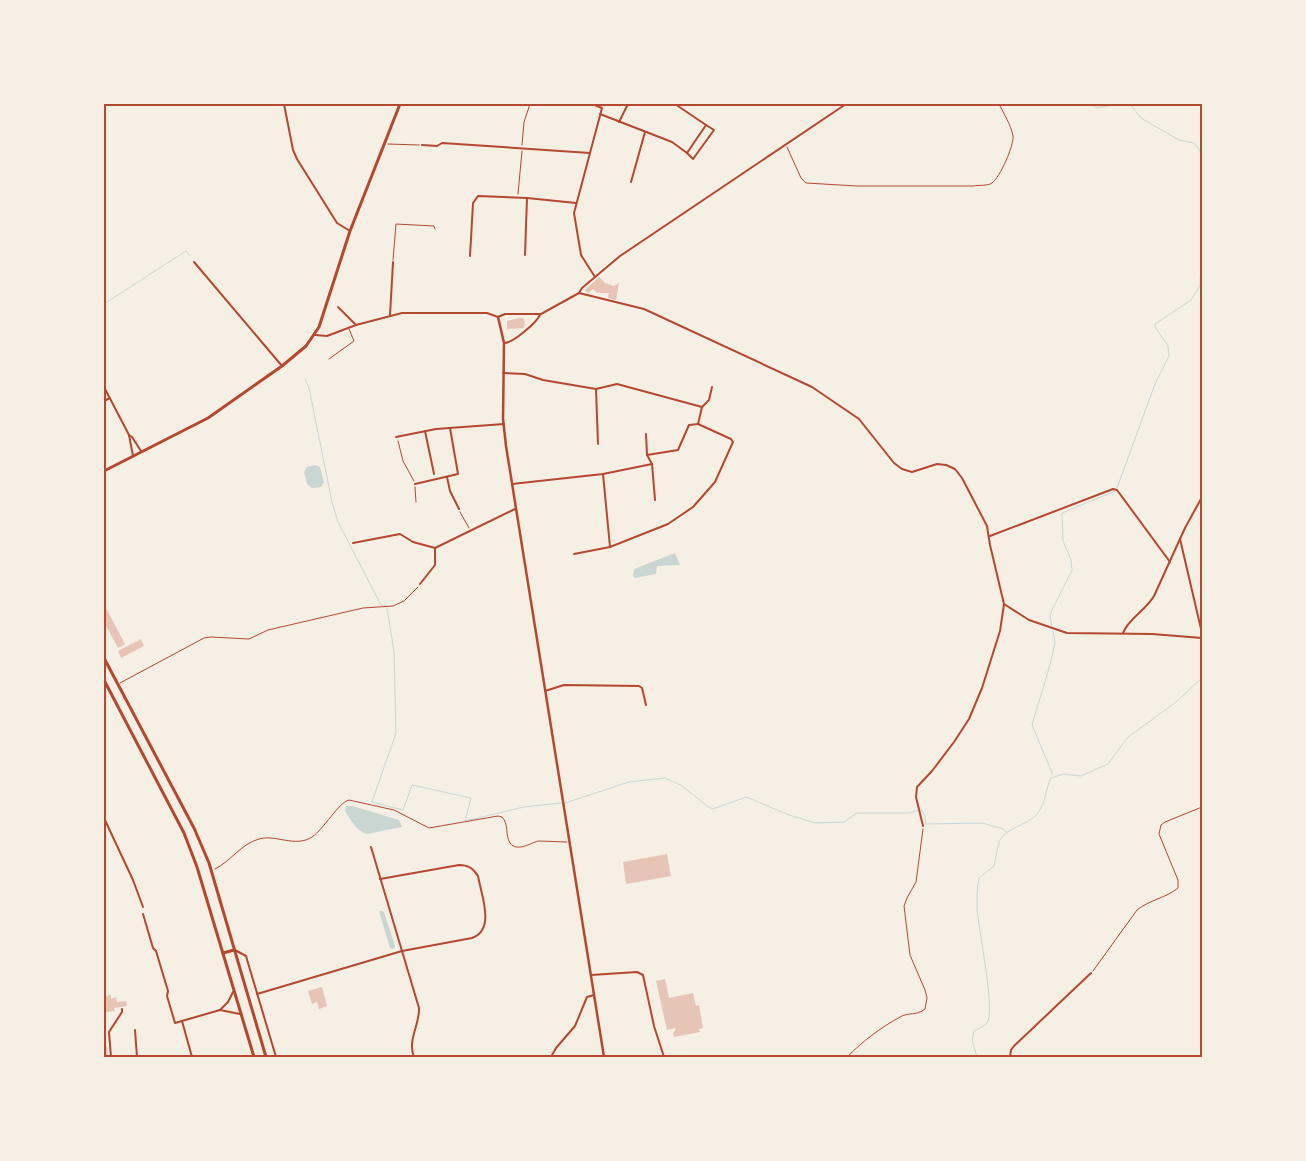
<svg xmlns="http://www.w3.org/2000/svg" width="1306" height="1161" viewBox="0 0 1306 1161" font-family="Merriweather,serif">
<rect width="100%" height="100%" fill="#f6efe4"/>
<g fill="#c9d6d2">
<polygon points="316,465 320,467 324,482 321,487 312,488 307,484 304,472 307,467"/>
<polygon points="675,553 680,565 657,566 656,574 635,578 633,576 634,569"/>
<path d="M346 806H353L399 820 402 827 367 834C356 831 351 820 345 811Z"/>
<polygon points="379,911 382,911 384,912 395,946 394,949 390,948"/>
</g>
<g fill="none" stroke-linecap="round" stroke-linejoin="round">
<g stroke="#c9d6d2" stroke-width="1">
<polyline points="1089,104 1097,108 1118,104 1130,104 1141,118 1179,140 1194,143 1202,154"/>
<polyline points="1202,233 1200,286 1202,287"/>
<polyline points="104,304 186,251 189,255"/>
<polyline points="305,379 309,388 332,502 338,522 381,605 387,606"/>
<polyline points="1117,488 1155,384 1169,356 1168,346 1155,327 1155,324 1191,300 1200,286"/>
<polyline points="387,608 394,652 396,733 372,802 403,810 412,785 471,798 465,821 524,807 561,803"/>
<polyline points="1052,626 1050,617 1051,612 1072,570 1071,560 1063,541 1062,513 1115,491"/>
<polyline points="1053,631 1055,643 1050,665 1032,725 1053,775"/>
<polyline points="565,803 629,782 665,778 681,785 707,806 713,809 746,797 789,815 815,823 844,822 857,813 910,813 918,810"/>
<polyline points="921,809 925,816 926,824 982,823 1003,829 1006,832"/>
<path d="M977 1057 972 1040 974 1031C978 1029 984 1026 987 1023 996 1012 978 927 977 908 977 898 977 888 979 878L994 866C996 858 997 847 1000 840 1006 827 1028 826 1038 813 1047 800 1045 789 1051 778L1063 774 1081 776 1108 764 1127 738 1176 702 1202 678"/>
</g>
</g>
<g fill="#e6c5b7">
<polygon points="599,277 605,283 614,286 619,283 616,300 608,298 609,293 600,293 599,292 597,293 593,289 588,293 585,290"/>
<polygon points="519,318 523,318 525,322 524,328 507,329 507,321"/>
<polygon points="106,608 125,644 118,648 104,622 104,610"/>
<polygon points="141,639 144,646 121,658 118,651"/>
<polygon points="667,854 671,876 626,884 623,862"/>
<polygon points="665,979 669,998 693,993 696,1006 699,1005 703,1028 699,1029 700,1032 674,1037 673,1032 675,1031 675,1028 667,1030 656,981"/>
<polygon points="322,987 327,1006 319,1009 317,1002 312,1004 308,991"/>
<polygon points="111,995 111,999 116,997 117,1002 126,1001 127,1006 114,1008 115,1011 105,1012 104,996"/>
<polygon points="104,1046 107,1046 108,1057 104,1057"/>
</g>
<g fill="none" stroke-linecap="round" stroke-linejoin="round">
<g stroke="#b5482f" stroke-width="1">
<polyline points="388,144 419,145"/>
<polyline points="522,145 524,122 530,104"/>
<path d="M787 147 801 178 806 183 857 186H973C979 185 988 186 992 183 1000 177 1014 146 1013 136 1011 125 1004 114 999 104"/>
<polyline points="518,194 522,151"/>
<polyline points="393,260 396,224 434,226 435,229"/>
<polyline points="398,441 403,461 414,481"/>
<polyline points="415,487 416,502"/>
<polyline points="460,512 469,528"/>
<polyline points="120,683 204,638 211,637 249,639 268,630 363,608 393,606 404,601 418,587"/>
<path d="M215 869C231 861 241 844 259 839 276 834 295 848 312 837 324 829 338 803 349 800L394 810 429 828 498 816 502 817C509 824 505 835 510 843 517 853 532 842 539 841 548 841 558 842 567 842"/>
<path d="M1093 971 1137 910C1149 900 1166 898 1178 888V880L1159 834 1161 825 1165 822 1202 807"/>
<path d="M847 1057C863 1041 880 1028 900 1017 908 1012 917 1016 925 1009L927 998 925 990 910 955 904 906 907 898 916 882 923 829"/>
<polyline points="1197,1057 1202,1054"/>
</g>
<polyline stroke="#b5482f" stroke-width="1" points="329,359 354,341 349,329"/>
<polyline stroke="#b5482f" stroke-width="2" points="647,455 678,450 689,425 698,424"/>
<g stroke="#b5482f" stroke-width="2">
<polyline points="284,104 293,150 297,159 337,223 350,231"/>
<polyline points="592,104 602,108 574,213 581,255 595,277"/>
<polyline points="600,114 672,142 687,153 706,125 675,104"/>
<polyline points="619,122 628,104"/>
<polyline points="422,145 437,146 442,143 590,153"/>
<polyline points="687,153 693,159 714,130 706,125"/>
<polyline points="631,182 645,132"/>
<polyline points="525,255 527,198"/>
<polyline points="470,256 473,203 478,196 527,198 576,203"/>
<polyline points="194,262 282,366"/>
<polyline points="579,293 644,309 812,387 859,419 894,463 902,469 912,472 937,464 946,465 955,469 962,478 987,526 990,545 1004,604 1029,620 1067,633 1152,634 1202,638"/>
<polyline points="338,307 356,325"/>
<polyline points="390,315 393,262"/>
<polyline points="315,335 327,336 356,325 402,313 487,313 498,317 505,314 541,314 579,293 582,288 620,256 846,104"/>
<path d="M504 343C513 343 536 323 540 315"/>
<polyline points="503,373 525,374 543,380 596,389 617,384 702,407 698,424 731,439 733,442 715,482 693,507 668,524 610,547 603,474"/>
<polyline points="104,387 129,435 133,456"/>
<polyline points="596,389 598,444"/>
<polyline points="104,401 110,398"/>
<polyline points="702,407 709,400 712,387"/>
<polyline points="425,431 434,474"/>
<polyline points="646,434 647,455 652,464 655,500"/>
<polyline points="129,435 132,437 141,451"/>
<polyline points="396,437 436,429 504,424"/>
<polyline points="447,477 450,491 459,509"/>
<polyline points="415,484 458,474 450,428"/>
<polyline points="512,484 603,474 652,464"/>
<polyline points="990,536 1113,489 1117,490 1170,562"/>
<polyline points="1180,539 1201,629 1201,636"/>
<polyline points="353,543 400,534 413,542 435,548"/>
<polyline points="574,554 610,547"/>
<polyline points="420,584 435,565 435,548 515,509"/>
<path d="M1123 633C1128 619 1146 610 1154 596L1185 528 1202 497"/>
<polyline points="545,691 564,685 639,686 642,688 646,705"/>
<polyline points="104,818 133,880 143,907"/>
<polyline points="923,826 916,797 917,787 932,771 954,742 969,719 982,688 1000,631 1004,604"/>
<path d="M371 847 419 1008C420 1024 407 1041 414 1057"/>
<polyline points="143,914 153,948 156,951 168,991 167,996 175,1023 220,1010 240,1014"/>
<polyline points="235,950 246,956 276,1057"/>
<polyline points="591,975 637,972 643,975 654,1026 664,1057"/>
<path d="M257 994 402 951 472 938C496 930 481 894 478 876 473 868 468 865 459 865L380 879"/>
<polyline points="220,1010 228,1002 233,992"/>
<polyline points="182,1021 192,1057"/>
<polyline points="135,1030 137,1057"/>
<polyline points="111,1057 109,1032 122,1012 122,1009"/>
<polyline points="551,1057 556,1048 575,1026 587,997 594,995"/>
<polyline points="1010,1057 1011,1050 1014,1046 1091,973"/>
</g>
<polyline stroke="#b5482f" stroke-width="2.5" points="498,317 504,343 503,419 506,446 604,1057"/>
<g stroke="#b5482f" stroke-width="3">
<polyline points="104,471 208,418 282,366 306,346 319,327 350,231 400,104"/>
<polyline points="104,658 194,828 209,863 266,1057"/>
<polyline points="104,680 184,833 197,867 254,1057"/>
<polyline points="223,953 234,950"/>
</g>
</g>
<rect width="1306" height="1161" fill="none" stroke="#f6efe4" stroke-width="210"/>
<rect x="105" y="105" width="1096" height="951" fill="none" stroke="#b5482f" stroke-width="2"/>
</svg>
